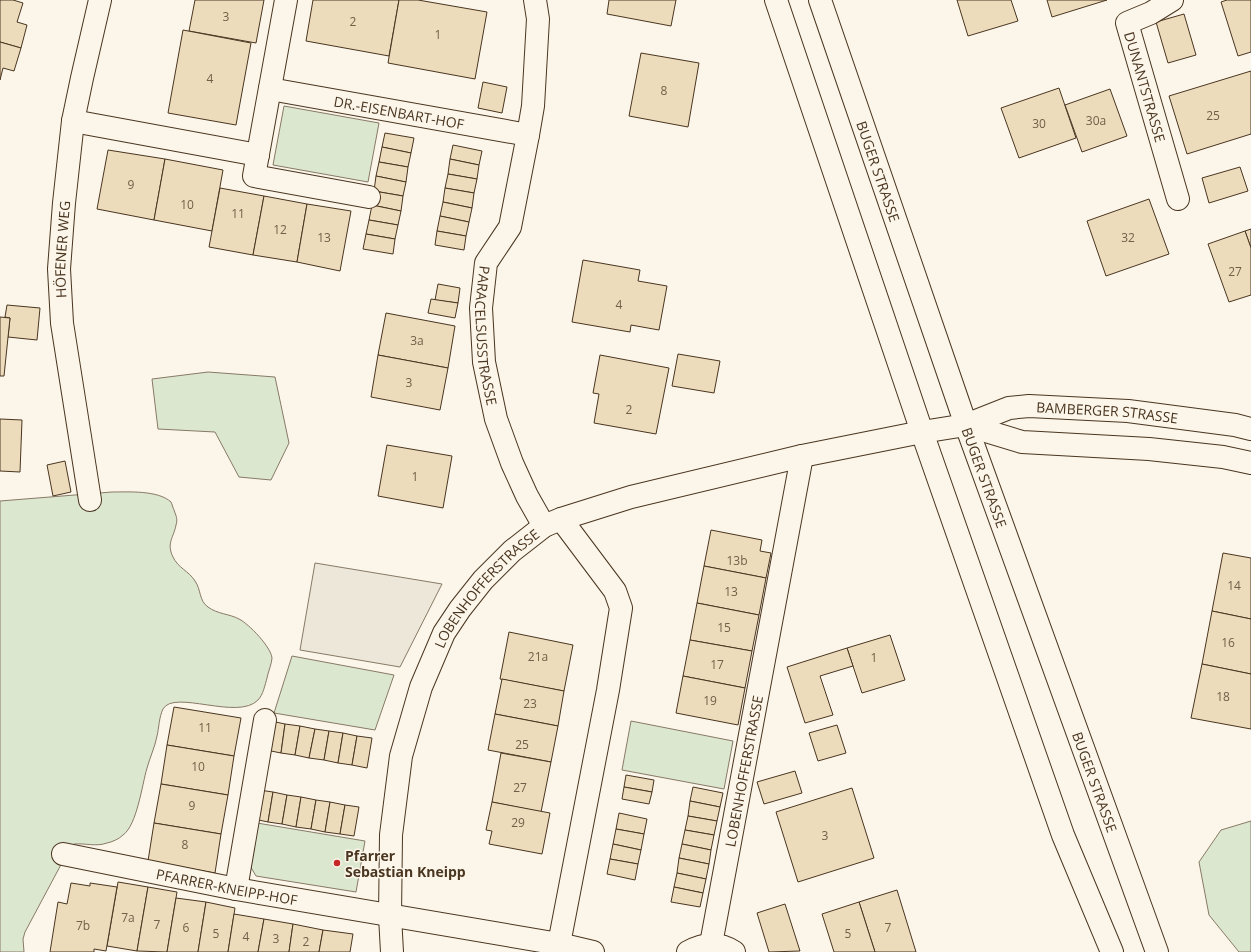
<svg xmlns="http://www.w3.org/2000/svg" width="1251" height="952" viewBox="0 0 1251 952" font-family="'Open Sans',sans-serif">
<rect width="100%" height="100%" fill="#fbf6e9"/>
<g fill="#dce7d0" stroke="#887966">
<polygon points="284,106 379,123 368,182 273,165"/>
<polygon points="208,372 275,377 289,443 271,480 239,477 215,432 158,429 152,379"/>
<path d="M112 492C128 492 158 490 171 502 172 504 173 508 174 510 176 516 178 519 176 525 174 537 166 543 173 557 178 568 189 571 195 581 201 589 199 601 208 607 217 614 230 614 239 619 249 624 271 647 272 658 272 663 268 672 267 678 265 685 263 695 258 700 238 721 174 689 163 709 159 717 159 728 157 736 155 747 150 757 147 768 142 785 137 825 123 835 119 839 112 842 107 843 96 847 85 843 74 844L64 859 25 932 23 939 24 952H0V501Z"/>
<polygon points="292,656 394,675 375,730 274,713"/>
<polygon points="631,721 733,741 724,789 622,770"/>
<polygon points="1251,821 1251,952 1239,952 1209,915 1199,862 1221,830"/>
<polygon points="251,822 365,841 356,892 256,876 246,859"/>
</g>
<polygon fill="#ede7d9" stroke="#887966" points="315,563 442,584 400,667 300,650"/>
<g fill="#ecdcbc" stroke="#4a3520">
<polygon points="0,0 13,0 23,3 17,22 27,25 21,48 0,42"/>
<polygon points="195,0 264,0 256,43 189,31"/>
<polygon points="313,0 399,0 389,56 306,41"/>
<polygon points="399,0 418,0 487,12 475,79 388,63"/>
<polygon points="609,0 676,0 671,26 607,14"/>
<polygon points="957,0 1011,0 1018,21 968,36"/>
<polygon points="1047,0 1107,0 1052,17"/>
<polygon points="1227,0 1251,0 1251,52 1238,56 1221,2"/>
<polygon points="1184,14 1196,55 1168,63 1156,22"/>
<polygon points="183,30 251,43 236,125 168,113"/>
<polygon points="0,42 21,48 14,71 3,68 0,80"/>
<polygon points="641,53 699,63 688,127 629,116"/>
<polygon points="1251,71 1251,134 1187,154 1169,96"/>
<polygon points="483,82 507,87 502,113 478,108"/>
<polygon points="1059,88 1076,138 1019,158 1001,108"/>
<polygon points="1110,89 1127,136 1082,152 1065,105"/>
<polygon points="385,133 414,138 411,153 382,147"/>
<polygon points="453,145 482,151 479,165 450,159"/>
<polygon points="382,147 411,153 408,167 379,162"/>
<polygon points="108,150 165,159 154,220 97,209"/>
<polygon points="165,159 223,170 212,231 154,220"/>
<polygon points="450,159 479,165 477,179 448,174"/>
<polygon points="379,162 408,167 406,182 376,176"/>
<polygon points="1240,167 1248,191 1209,203 1202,178"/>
<polygon points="448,174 477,179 474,193 445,188"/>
<polygon points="376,176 406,182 403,196 374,191"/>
<polygon points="220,188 264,196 253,255 209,247"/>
<polygon points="445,188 474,193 472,208 443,202"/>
<polygon points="374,191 403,196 401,211 372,205"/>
<polygon points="264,196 307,204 297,262 253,255"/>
<polygon points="1149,199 1169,254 1106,276 1087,221"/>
<polygon points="443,202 472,208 469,222 440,216"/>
<polygon points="307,204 351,211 340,271 297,262"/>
<polygon points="372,205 401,211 398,225 369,220"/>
<polygon points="440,216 469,222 466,236 437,231"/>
<polygon points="369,220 398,225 395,239 366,234"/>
<polygon points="1251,229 1251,248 1245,231"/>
<polygon points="437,231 466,236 464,250 435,245"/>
<polygon points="1245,231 1251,248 1251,295 1229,302 1208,244"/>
<polygon points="366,234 395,239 393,254 363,249"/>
<polygon points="583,260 640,270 638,281 667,286 659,330 631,325 630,332 572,322"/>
<polygon points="438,284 460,288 458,303 435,300"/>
<polygon points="431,299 458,303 455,318 428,313"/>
<polygon points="7,305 40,308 37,340 8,337 10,318 5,317"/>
<polygon points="386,313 455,326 448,368 378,355"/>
<polygon points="0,317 10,318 4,376 0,376"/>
<polygon points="678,354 720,361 714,393 672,386"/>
<polygon points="378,355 448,368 440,410 371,397"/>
<polygon points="600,355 669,368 656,434 594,423 599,394 593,393"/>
<polygon points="0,419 22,420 20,472 0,471"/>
<polygon points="387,445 452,456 443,508 378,496"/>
<polygon points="65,461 71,492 53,496 47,465"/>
<polygon points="711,530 762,540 760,551 771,553 766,578 704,566"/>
<polygon points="1223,553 1251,558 1251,619 1212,611"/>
<polygon points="704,566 766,578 759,615 697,603"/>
<polygon points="697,603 759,615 752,651 690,640"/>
<polygon points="1212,611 1251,619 1251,674 1202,664"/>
<polygon points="509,632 573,645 564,691 500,679"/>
<polygon points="890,635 905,680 862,693 847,648"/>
<polygon points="690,640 752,651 745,688 683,676"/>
<polygon points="847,648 853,666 820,676 833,715 805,723 787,667"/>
<polygon points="1202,664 1251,674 1251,729 1191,718"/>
<polygon points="683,676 745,688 738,725 676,713"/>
<polygon points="502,679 564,691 558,726 495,714"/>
<polygon points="174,707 241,718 234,756 167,745"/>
<polygon points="495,714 558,726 551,762 488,750"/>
<polygon points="271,721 285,724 281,753 266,750"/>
<polygon points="285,724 300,726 295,755 281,753"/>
<polygon points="837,725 846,753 818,761 809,733"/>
<polygon points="300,726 315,729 309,758 295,755"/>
<polygon points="315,729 329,731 324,760 309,758"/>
<polygon points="329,731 343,733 338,763 324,760"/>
<polygon points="343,733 357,736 352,765 338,763"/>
<polygon points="357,736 372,738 367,768 352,765"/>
<polygon points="167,745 234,756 228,795 161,784"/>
<polygon points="501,753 551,762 541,812 492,802"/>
<polygon points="795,771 802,793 764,804 757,782"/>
<polygon points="626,775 654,780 652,792 624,787"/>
<polygon points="161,784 228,795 221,834 154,823"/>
<polygon points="624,787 652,792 649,804 622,799"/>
<polygon points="693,787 723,793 720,807 690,801"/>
<polygon points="852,788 874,858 798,882 776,812"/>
<polygon points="259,790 273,792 268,822 254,819"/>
<polygon points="273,792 287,795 282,824 268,822"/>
<polygon points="287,795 301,797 296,827 282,824"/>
<polygon points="301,797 316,800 311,829 296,827"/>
<polygon points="316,800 330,802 325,832 311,829"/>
<polygon points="690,801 720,807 717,821 688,816"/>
<polygon points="330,802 345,805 340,834 325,832"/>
<polygon points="492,802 550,813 542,854 489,844 492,831 486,830"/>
<polygon points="345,805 359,807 354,836 340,834"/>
<polygon points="619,813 647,819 644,834 616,829"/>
<polygon points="688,816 717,821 714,835 685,830"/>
<polygon points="154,823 221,834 215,873 148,861"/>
<polygon points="616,829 644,834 641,850 613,844"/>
<polygon points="685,830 714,835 711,850 682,844"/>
<polygon points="613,844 641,850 638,864 610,859"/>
<polygon points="682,844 711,850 709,864 679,858"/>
<polygon points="679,858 709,864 706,879 677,873"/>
<polygon points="610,859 638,864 635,880 607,874"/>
<polygon points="677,873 706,879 703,893 674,887"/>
<polygon points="118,882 148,887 137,951 107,946"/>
<polygon points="71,883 90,886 90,883 117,887 106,951 94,949 94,952 50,952 58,902 67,904"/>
<polygon points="148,887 177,892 167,952 137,951"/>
<polygon points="674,887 703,893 700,907 671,902"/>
<polygon points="897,890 916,952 875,952 859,902"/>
<polygon points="176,898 206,902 198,952 167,952"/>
<polygon points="206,902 235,908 228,952 198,952"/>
<polygon points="859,902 875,952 834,952 822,914"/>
<polygon points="785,904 800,951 769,952 757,913"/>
<polygon points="234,914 264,919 258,952 228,952"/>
<polygon points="264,919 293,924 289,952 258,952"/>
<polygon points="293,924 323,930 319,952 289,952"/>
<polygon points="323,930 353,934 350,952 319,952"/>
</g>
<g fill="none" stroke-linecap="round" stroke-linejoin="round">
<defs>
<g id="minor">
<polyline points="286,0 254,176 369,197"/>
<path id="s1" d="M535 0 538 19 533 106 528 135 510 227 486 263 481 308 484 362 496 419 512 463 527 496 544 526"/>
<polyline points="776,0 922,432 1063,835 1112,952"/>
<path id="s2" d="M820 0 966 425 1157 952"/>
<path id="s3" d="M1172 0 1151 13 1127 23 1178 199"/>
<path id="s4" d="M270 89 528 135"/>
<polyline points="73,121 258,155"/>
<polyline points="966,425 1022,442 1149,449 1223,457 1251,463"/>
<path id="s5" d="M90 500 62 323 59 269 64 203 73 121 82 78 100 0"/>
<path id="s6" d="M63 854 236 889 559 944 593 952"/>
<polyline points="236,889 265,720"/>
<polyline points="559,944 608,690 621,608 615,591 561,519"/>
<path id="s7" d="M711 944 802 456"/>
<path id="s8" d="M392 952 390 916 391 835 401 756 421 687 444 633 460 609 483 580 512 551 544 526 561 519 631 497 802 456 922 432 966 425 1009 408 1029 406 1128 411 1235 425 1251 429"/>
<path d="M688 952C703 944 719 942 734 952"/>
</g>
</defs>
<use href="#minor" stroke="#4a3520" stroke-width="24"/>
<use href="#minor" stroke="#fbf6e9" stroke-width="22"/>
</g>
<circle fill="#c62828" stroke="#fbf6e9" stroke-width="1.5" cx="337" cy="863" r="4"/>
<g text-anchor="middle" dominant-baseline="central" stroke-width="3" stroke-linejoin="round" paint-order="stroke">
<g font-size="12" fill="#725f47">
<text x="226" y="16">3</text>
<text x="353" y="21">2</text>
<text x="438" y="34">1</text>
<text x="210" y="78">4</text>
<text x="664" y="90">8</text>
<text x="1213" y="115">25</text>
<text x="1096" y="120">30a</text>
<text x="1039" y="123">30</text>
<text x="131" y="184">9</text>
<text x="187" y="204">10</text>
<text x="238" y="213">11</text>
<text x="280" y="229">12</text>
<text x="324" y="237">13</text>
<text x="1128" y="237">32</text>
<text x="1235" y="271">27</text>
<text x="619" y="304">4</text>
<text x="417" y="340">3a</text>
<text x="409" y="382">3</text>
<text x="629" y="409">2</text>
<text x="415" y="476">1</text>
<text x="737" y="560">13b</text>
<text x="1234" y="585">14</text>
<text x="731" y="591">13</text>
<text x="724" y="627">15</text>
<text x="1228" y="642">16</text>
<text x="538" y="656">21a</text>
<text x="874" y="657">1</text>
<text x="717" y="664">17</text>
<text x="1223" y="696">18</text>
<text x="710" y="700">19</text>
<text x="530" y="703">23</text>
<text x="205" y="727">11</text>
<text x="522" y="744">25</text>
<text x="198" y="766">10</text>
<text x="520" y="787">27</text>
<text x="192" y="805">9</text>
<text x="518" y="822">29</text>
<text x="825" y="835">3</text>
<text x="185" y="844">8</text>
<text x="128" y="917">7a</text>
<text x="157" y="924">7</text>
<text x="83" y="925">7b</text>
<text x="186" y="927">6</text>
<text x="888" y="927">7</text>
<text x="216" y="933">5</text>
<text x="848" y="933">5</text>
<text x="246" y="936">4</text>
<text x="276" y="938">3</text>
<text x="306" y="941">2</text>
</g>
<g font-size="14" fill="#4a3520" stroke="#fbf6e9">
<text stroke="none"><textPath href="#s3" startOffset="117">DUNANTSTRASSE</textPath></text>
<text stroke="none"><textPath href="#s4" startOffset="131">DR.-EISENBART-HOF</textPath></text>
<text stroke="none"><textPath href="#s2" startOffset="181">BUGER STRASSE</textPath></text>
<text stroke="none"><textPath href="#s5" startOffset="253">HÖFENER WEG</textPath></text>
<text stroke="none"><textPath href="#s1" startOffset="346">PARACELSUSSTRASSE</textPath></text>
<text stroke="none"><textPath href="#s8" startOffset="1054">BAMBERGER STRASSE</textPath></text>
<text stroke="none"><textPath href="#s2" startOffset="505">BUGER STRASSE</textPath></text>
<text stroke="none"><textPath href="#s8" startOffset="389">LOBENHOFFERSTRASSE</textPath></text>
<text stroke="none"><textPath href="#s7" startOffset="176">LOBENHOFFERSTRASSE</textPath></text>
<text stroke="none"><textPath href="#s2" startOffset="829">BUGER STRASSE</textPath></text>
<text stroke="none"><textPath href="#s6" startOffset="167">PFARRER-KNEIPP-HOF</textPath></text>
</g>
<g font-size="14" font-weight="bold" fill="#4a3520" stroke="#fbf6e9" text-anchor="start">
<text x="345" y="855">Pfarrer<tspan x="345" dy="16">Sebastian Kneipp</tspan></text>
</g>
</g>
</svg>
